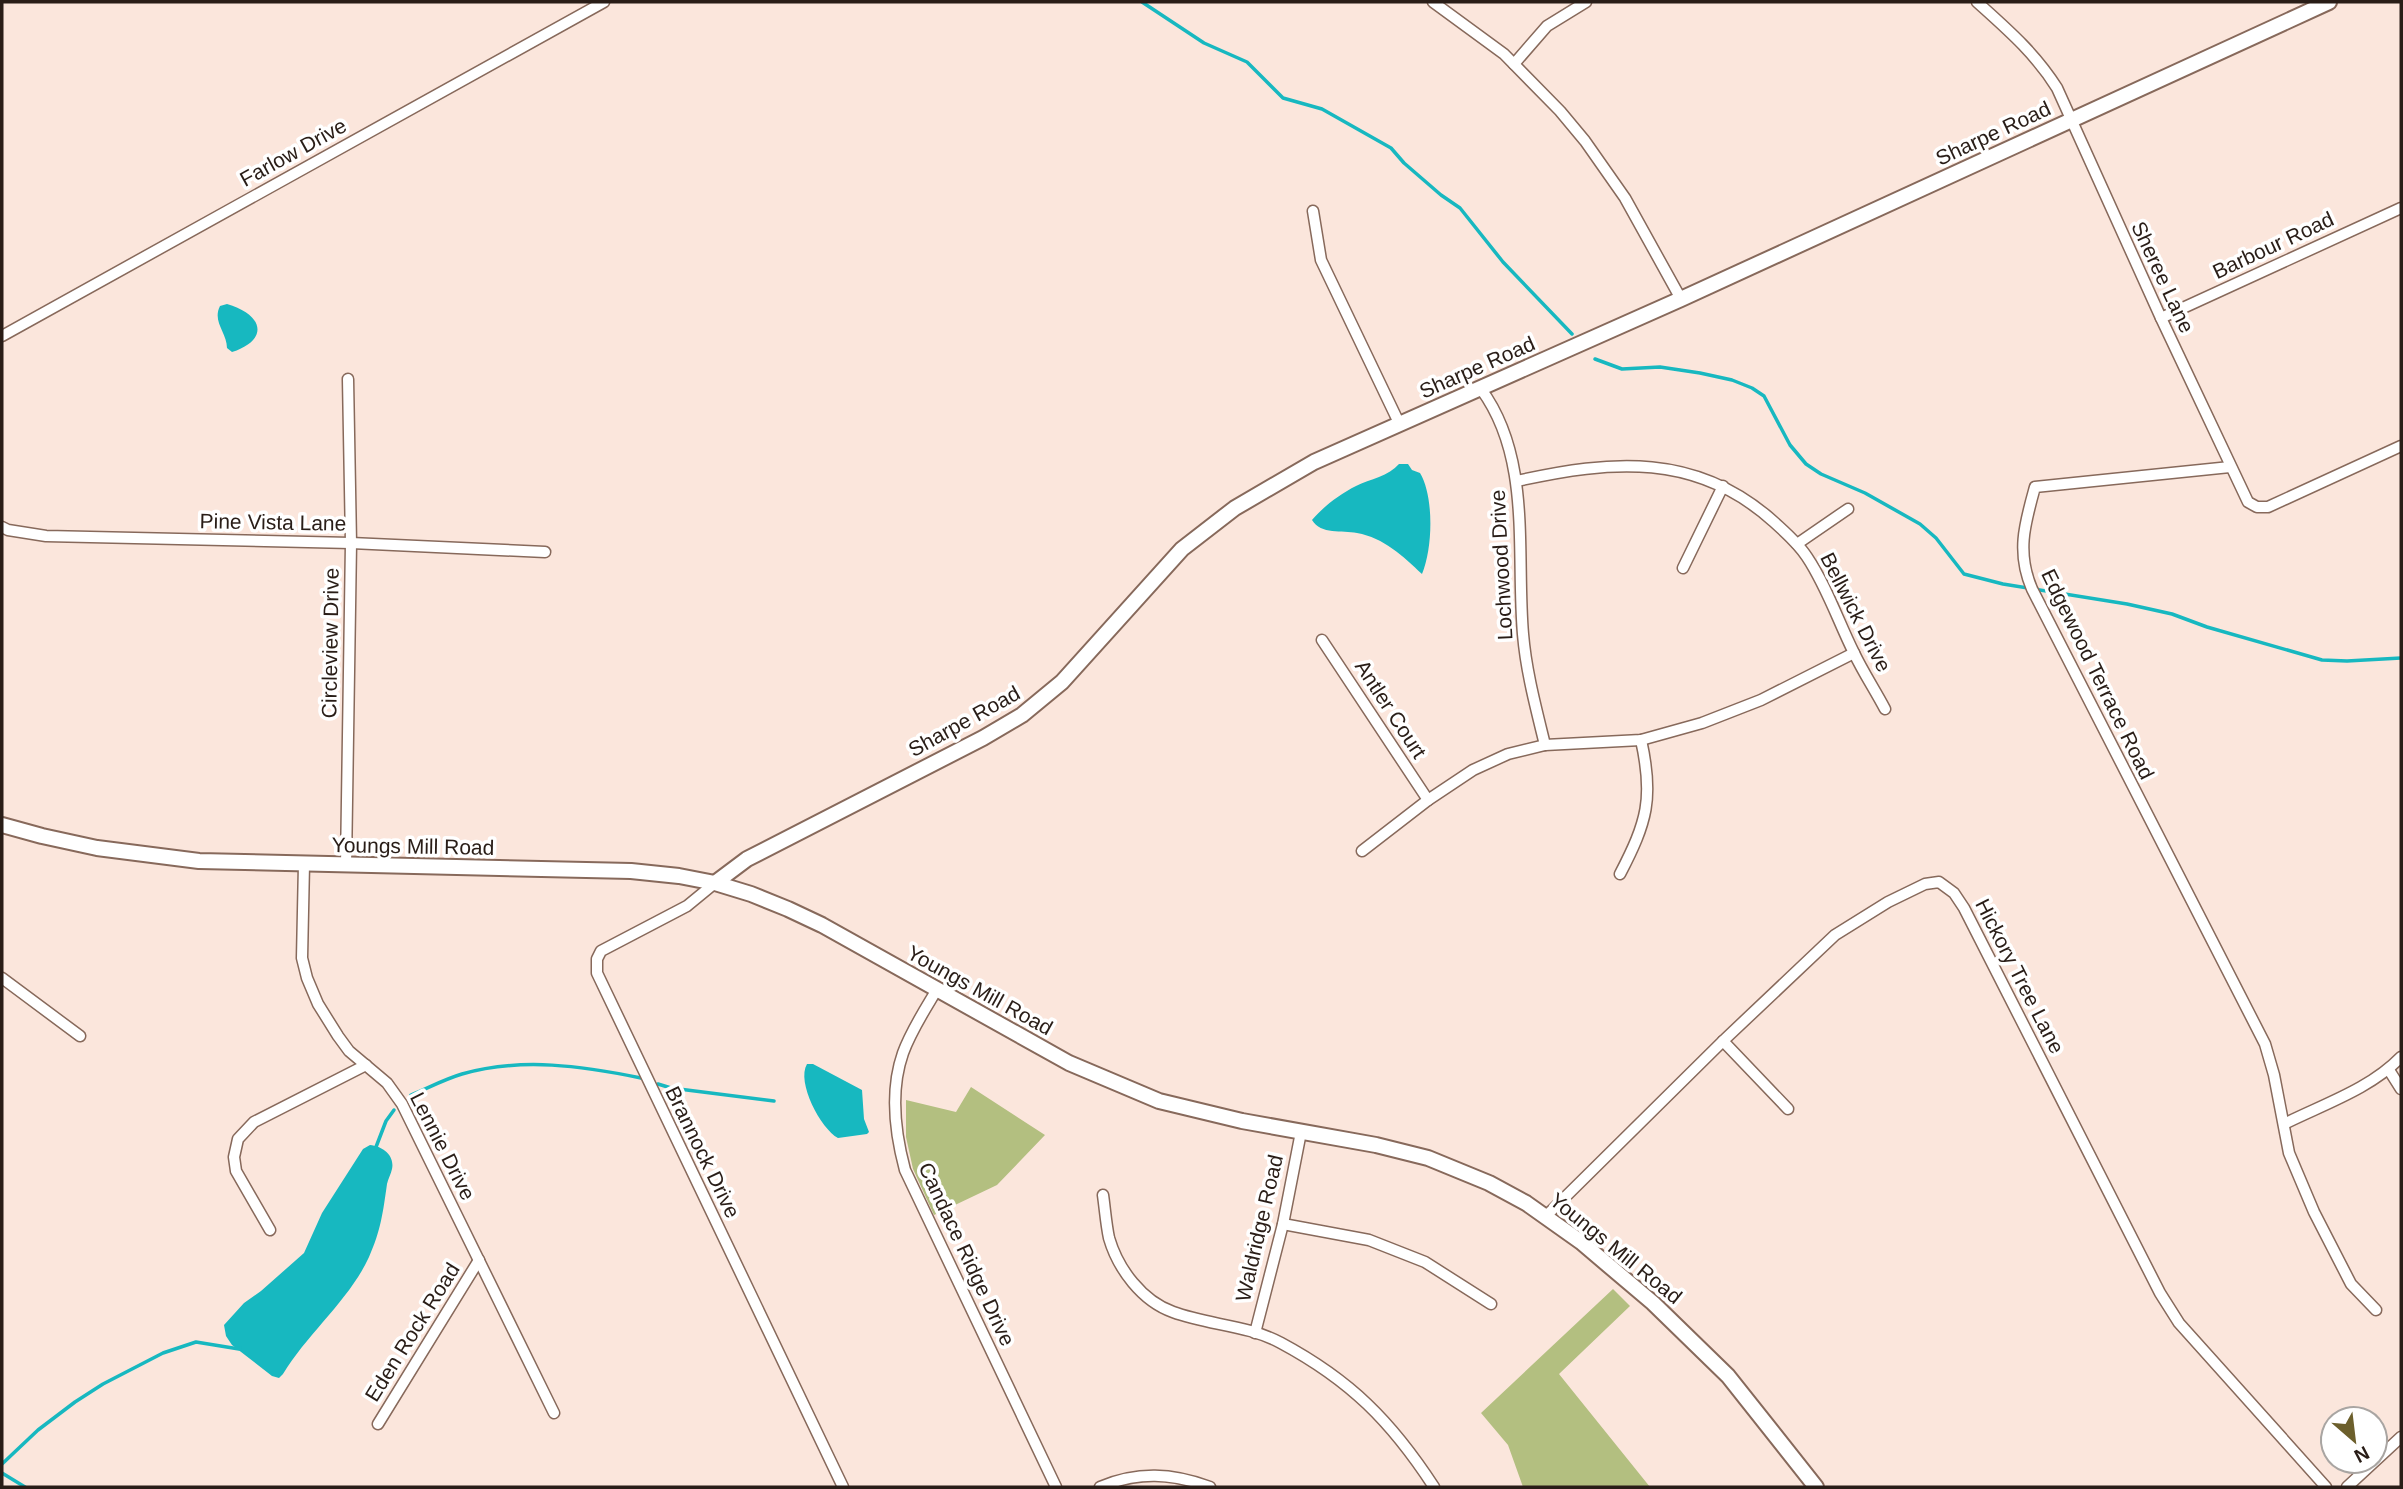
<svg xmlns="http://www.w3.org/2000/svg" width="2403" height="1489" viewBox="0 0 2403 1489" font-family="Helvetica,sans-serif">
<rect width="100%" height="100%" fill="#fbe6dc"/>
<g fill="#b3bf80">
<polygon points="971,1087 1045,1135 997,1185 934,1215 913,1169 906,1137 906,1100 956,1112"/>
<polygon points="1613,1289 1630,1306 1559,1374 1650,1487 1523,1487 1508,1445 1481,1413"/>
</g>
<g fill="#17b8c0">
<path d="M227 304C262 314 271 339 232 352L227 348C227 332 212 322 220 306Z"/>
<path d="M1399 464H1408L1412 470 1420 473C1434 496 1433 548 1422 574 1403 556 1384 538 1357 533 1342 530 1321 535 1312 520 1323 507 1340 494 1356 486 1370 479 1389 476 1399 464Z"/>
<path d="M807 1064H813L862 1090 864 1119 869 1132 867 1134 838 1138C821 1129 796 1082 807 1064Z"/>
<path d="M370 1145C382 1146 395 1155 392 1169 391 1174 388 1179 387 1184 383 1212 381 1230 369 1257 350 1299 308 1333 283 1374L279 1378 272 1376 232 1345 226 1336 224 1325 244 1303 261 1291 304 1253 322 1213 363 1149Z"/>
</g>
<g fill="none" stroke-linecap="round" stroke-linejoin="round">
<g stroke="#17b8c0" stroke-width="3.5">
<polyline points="1142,2 1204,43 1247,62 1283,98 1322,109 1391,148 1404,163 1441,195 1460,208 1503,262 1572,334"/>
<polyline points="1595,359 1622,369 1660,367 1700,373 1732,380 1752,388 1764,396 1790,445 1806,464 1821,474 1865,493 1920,524 1936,538 1964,574 2003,584 2127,604 2172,614 2207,627 2322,660 2347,661 2401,658"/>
<polyline points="658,1084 671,1088 774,1101"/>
<path d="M411 1095C428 1088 445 1079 462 1074 521 1057 583 1066 641 1078"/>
<polyline points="376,1147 386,1121 394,1110"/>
<polyline points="2,1464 38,1430 75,1402 103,1384 163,1353 196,1342 239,1349 240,1348"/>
<polyline points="2,1473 25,1487"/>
</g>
<defs>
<g id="street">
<polyline points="1433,2 1504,54 1560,111 1585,141 1625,198 1681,299"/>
<path d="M1977 2C2007 29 2035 53 2057 88L2161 318 2248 502 2257 507H2268L2401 446"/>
<polyline points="1514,64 1547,26 1586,2"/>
<polyline points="1313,211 1321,260 1400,425"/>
<polyline points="2161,318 2401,208"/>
<polyline points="2,336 604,2"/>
<path d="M1481 389C1532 458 1516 552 1523 634 1526 671 1536 708 1545 745"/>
<path d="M2230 467 2035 487C2025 523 2016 552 2032 589L2265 1044 2274 1075 2289 1153 2314 1212 2351 1284 2376 1310"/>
<path d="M1517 481C1611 460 1697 452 1774 522 1786 533 1798 543 1807 557 1827 587 1838 621 1854 653 1863 672 1875 690 1885 709"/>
<polyline points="2,527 8,530 46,536 351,543 545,552"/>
<polyline points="1797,544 1848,509"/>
<polyline points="1683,568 1723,486"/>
<polyline points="1322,640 1428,800"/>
<polyline points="1362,851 1428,800 1473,770 1508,754 1545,745 1641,740 1702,723 1761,700 1854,653"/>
<polyline points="304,864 302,958 307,978 318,1004 338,1036 349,1051 387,1083 402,1104 554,1413"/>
<polyline points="346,865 351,543 348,379"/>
<path d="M1620 874C1647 822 1654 798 1641 740"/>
<polyline points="715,883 687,906 601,951 597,959 597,973 843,1487"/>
<polyline points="2,978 80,1036"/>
<path d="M936 991C924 1011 911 1031 903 1053 890 1090 895 1133 905 1170L1056 1487"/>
<polyline points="1723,1041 1788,1109"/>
<polyline points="2389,1070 2401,1089"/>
<path d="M2284 1124C2324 1104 2370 1089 2401 1057"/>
<path d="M1103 1195C1105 1209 1106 1224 1109 1238 1118 1269 1142 1301 1173 1312 1208 1325 1248 1325 1281 1343 1350 1380 1391 1421 1434 1487"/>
<polyline points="1546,1216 1723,1041 1835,935 1888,902 1925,884 1939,882 1954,893 1964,908 2160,1293 2179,1323 2326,1487"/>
<polyline points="1283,1224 1369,1240 1425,1262 1491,1304"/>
<polyline points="270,1230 236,1171 234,1157 238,1139 254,1122 366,1065"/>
<polyline points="1255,1333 1283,1224 1301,1132"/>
<polyline points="378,1424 479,1260"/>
<path d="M1100 1487C1138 1471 1172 1473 1210 1487"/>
<polyline points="2347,1487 2401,1437"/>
</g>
<g id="secondary">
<polyline points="2,825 42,836 97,848 199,861 631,871 679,876 715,883 751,894 788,909 822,925 1069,1063 1159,1101 1242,1121 1376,1145 1428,1158 1489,1183 1526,1203 1581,1242 1653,1303 1728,1376 1816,1487"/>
<polyline points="715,883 747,859 983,738 1022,715 1062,682 1182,549 1235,508 1314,462 1681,299 2329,2"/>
</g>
</defs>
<use href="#street" stroke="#87695b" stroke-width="13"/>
<use href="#secondary" stroke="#87695b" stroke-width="18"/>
<use href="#street" stroke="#fff" stroke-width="10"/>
<use href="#secondary" stroke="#fff" stroke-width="14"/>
</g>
<g text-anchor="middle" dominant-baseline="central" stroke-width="7" stroke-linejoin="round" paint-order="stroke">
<g font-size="21" fill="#291d17" stroke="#fff">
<text transform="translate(1993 133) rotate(-25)">Sharpe Road</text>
<text transform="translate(293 152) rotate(-29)">Farlow Drive</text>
<text transform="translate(2273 245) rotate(-25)">Barbour Road</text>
<text transform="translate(2163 277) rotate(65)">Sheree Lane</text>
<text transform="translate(1477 367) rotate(-24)">Sharpe Road</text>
<text transform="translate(273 522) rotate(1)">Pine Vista Lane</text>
<text transform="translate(1501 565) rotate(-93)">Lochwood Drive</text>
<text transform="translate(1856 612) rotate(63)">Bellwick Drive</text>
<text transform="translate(330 643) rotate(-89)">Circleview Drive</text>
<text transform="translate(2098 674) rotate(64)">Edgewood Terrace Road</text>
<text transform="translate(1391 709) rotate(57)">Antler Court</text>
<text transform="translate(964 721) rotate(-29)">Sharpe Road</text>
<text transform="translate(413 846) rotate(1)">Youngs Mill Road</text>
<text transform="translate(2020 976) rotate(63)">Hickory Tree Lane</text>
<text transform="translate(980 990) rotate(29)">Youngs Mill Road</text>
<text transform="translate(443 1146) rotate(63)">Lennie Drive</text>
<text transform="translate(703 1152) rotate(64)">Brannock Drive</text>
<text transform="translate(1259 1228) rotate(-77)">Waldridge Road</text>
<text transform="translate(1616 1248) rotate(39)">Youngs Mill Road</text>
<text transform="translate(967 1254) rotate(65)">Candace Ridge Drive</text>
<text transform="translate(412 1332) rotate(-58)">Eden Rock Road</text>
</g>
</g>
<rect width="2403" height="1489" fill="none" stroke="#291d17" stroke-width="7"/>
<g transform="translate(2354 1440) rotate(152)"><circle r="33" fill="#ffffff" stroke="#a9a5a2" stroke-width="2"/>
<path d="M0-5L12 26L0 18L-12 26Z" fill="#6c5f2c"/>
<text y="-10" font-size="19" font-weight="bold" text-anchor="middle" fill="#291d17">N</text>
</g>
</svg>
